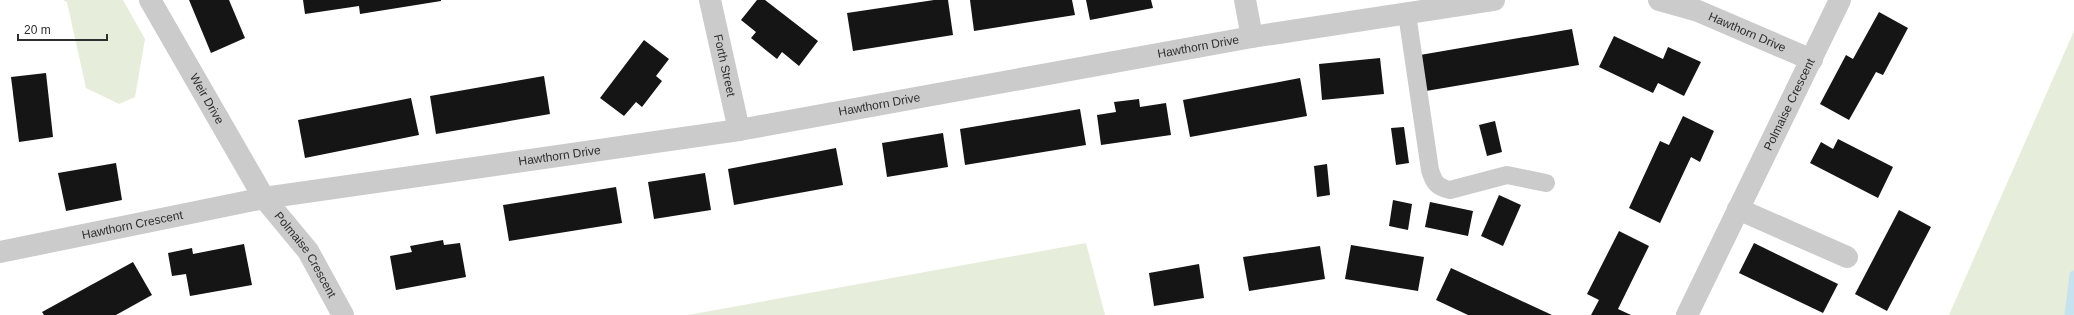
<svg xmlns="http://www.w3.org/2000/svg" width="2074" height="315" viewBox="0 0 2074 315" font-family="Helvetica,sans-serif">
<rect width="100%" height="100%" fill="#fff"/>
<g fill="#e6edda">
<polygon points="63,0 123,0 145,39 135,97 119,104 86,88 67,2"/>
<polygon points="2074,31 2074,315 1949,315"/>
<polygon points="1086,243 1105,315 688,315"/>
</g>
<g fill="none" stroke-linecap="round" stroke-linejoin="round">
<polyline stroke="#c5e2ee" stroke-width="9" points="2069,315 2074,275"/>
</g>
<g fill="#151515">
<polygon points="189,0 229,0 245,38 211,53"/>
<polygon points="303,0 441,0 441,1 360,14 359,6 305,14"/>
<polygon points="757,0 765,0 818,41 799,66 782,52 777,59 751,38 756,32 741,20"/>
<polygon points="934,0 948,0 953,35 853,51 847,13"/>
<polygon points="970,0 1072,0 1075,15 974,31"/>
<polygon points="1086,0 1151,0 1153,8 1090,20"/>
<polygon points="1879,12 1908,28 1883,75 1876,72 1849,120 1820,104 1846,55 1853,59"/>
<polygon points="1572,29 1579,65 1426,91 1420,55"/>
<polygon points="1614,36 1663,59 1668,47 1701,62 1684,96 1658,83 1653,93 1599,67"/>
<polygon points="644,40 669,59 656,76 662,81 642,107 636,102 624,116 600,98"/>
<polygon points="1380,58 1384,94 1322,100 1319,64"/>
<polygon points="46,73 53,137 19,142 11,77"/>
<polygon points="544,76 550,114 436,134 430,96"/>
<polygon points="1300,78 1307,116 1190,137 1183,100"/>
<polygon points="411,98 419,135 305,158 298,120"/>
<polygon points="1139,99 1140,107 1166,103 1171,135 1101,145 1097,115 1116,112 1114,102"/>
<polygon points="1080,109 1086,145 965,165 960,129"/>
<polygon points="1683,116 1714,131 1700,162 1691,157 1660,223 1629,208 1660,141 1669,145"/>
<polygon points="1495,121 1502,152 1487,156 1479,125"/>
<polygon points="1404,127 1409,163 1396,165 1391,128"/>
<polygon points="943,133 948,167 887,177 882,143"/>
<polygon points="1838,139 1893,167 1878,198 1810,163 1821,142 1833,149"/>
<polygon points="836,148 843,185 734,205 728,169"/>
<polygon points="116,163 122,200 66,211 58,173"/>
<polygon points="1327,164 1330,195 1317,197 1314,166"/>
<polygon points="705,173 711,210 654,219 648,182"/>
<polygon points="616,187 622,223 509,241 503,205"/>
<polygon points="1499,195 1521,205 1503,246 1481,236"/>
<polygon points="1393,200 1412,204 1408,230 1389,226"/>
<polygon points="1430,202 1473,211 1468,236 1425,227"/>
<polygon points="1899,210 1931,227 1887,311 1855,294"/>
<polygon points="1619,231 1649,246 1618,309 1631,315 1591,315 1599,300 1587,294"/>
<polygon points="443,240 444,245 460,243 466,277 396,290 390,256 412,252 410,246"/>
<polygon points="1754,243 1838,284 1823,313 1739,273"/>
<polygon points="244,244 252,285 190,296 186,274 172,276 168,253 192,248 193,254"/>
<polygon points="1351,245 1424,257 1418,291 1345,279"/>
<polygon points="1320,246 1325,279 1249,291 1243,257"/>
<polygon points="133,262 152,295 116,315 44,315 42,312"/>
<polygon points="1199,264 1204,298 1154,306 1149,273"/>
<polygon points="1451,268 1552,315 1468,315 1436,300"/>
</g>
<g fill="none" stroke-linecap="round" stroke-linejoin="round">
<path stroke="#cbcbcb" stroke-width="18" d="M1407 14 1430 170C1434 183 1437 187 1450 190L1507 175 1546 183"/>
<g stroke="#cbcbcb" stroke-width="22">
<path id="s1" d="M150 0 264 198 308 251 343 315"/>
<path id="s2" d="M710 0 739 130"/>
<polyline points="1245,0 1252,37"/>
<path id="s3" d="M1659 0 1698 11 1812 60"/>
<polyline points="1738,209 1847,257"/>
<path id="s4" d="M0 252 264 198 739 130 1252 37 1494 0"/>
<path id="s5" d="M1687 315 1840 0"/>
</g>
</g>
<g text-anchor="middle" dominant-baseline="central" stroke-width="4" stroke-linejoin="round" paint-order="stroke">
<g font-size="12" fill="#2e2e2e" stroke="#fff">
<text stroke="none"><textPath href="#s3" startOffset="94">Hawthorn Drive</textPath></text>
<text stroke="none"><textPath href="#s4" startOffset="1216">Hawthorn Drive</textPath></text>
<text stroke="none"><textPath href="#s2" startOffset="67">Forth Street</textPath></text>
<text stroke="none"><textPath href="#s1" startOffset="114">Weir Drive</textPath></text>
<text stroke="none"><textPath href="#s4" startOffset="892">Hawthorn Drive</textPath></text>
<text stroke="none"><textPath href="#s5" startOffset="234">Polmaise Crescent</textPath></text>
<text stroke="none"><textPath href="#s4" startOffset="568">Hawthorn Drive</textPath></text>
<text stroke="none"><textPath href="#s4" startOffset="135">Hawthorn Crescent</textPath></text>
<text stroke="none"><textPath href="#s1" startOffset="299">Polmaise Crescent</textPath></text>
</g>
</g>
<path d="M18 34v6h89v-6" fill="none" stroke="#2e2e2e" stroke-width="2"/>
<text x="24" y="34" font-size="12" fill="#2e2e2e" stroke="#ffffff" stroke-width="3" paint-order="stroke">20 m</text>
</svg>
